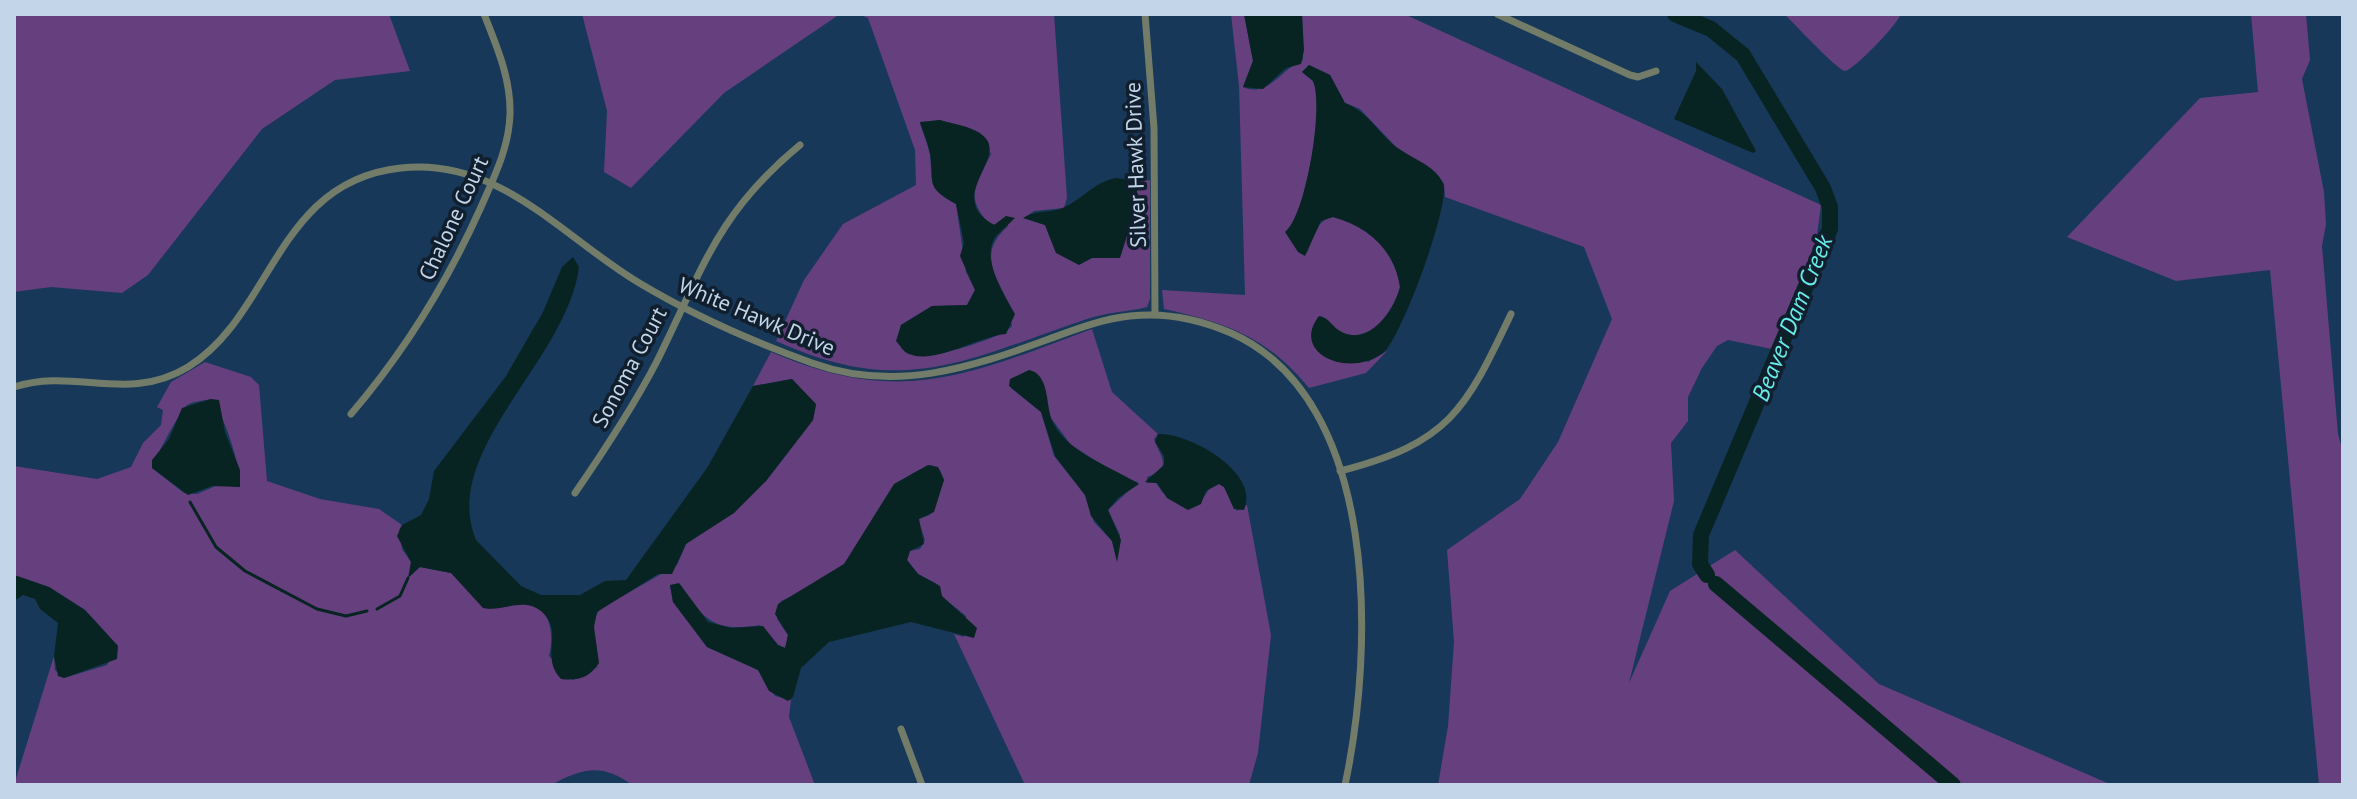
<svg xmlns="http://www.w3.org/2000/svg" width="2357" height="799" viewBox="0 0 2357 799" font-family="'PT Sans',sans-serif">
<rect width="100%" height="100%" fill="#173859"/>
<g fill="#663f7f" fill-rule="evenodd">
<polygon points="14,14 389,14 410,71 335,80 262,129 148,275 122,293 51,287 14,292"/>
<polygon points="582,14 840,14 724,93 631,188 604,172 607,111"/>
<path d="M858 14H1054L1067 198 1064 208 1034 211 1024 218 1045 225 1056 253 1119 258 1137 204V181L1150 180V299L1147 307C1127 312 1107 312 1087 319 965 360 904 399 776 341L804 280 843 224 916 185 915 150 868 18ZM940 120 980 133 991 154C981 175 965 192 982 215 987 222 990 224 998 225L1006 216 1008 226C979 252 993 271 1007 300 1010 307 1010 318 1012 326 1002 338 937 357 921 356 915 356 907 351 902 349L898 338 901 325 932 306 967 305 975 290 966 272 956 204C927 188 933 185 930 155 928 145 923 133 920 123Z"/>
<path d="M1231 14H1244L1253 61 1243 87C1268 98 1280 70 1303 60L1302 14H1404L1821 205 1816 242 1772 349 1728 340 1717 346 1702 368 1688 397V421L1671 443 1674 501 1629 683 1670 591 1735 550 1879 684 2112 785H1438L1448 726 1454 642 1447 550 1520 499 1558 442 1612 319 1584 247 1445 197 1444 184 1436 173 1396 147 1360 109 1345 103 1330 75 1309 65 1302 72 1313 81C1326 111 1305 195 1294 225L1308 252C1309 239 1319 218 1333 217 1368 226 1395 250 1400 287 1394 310 1374 341 1346 334 1335 331 1330 321 1320 316L1368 362 1387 351 1366 373 1309 388C1267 337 1227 323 1164 309L1162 290 1245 295 1239 86Z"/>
<path d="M1784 14H1901C1896 26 1855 69 1845 71 1836 69 1795 24 1784 14Z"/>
<polygon points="2251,14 2306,14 2310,60 2302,79 2324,192 2326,224 2322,246 2338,434 2343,453 2343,785 2319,785 2270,270 2176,281 2067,237 2200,98 2258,92"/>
<path d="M1092 329 1112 392 1158 434 1154 439C1161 458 1173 468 1147 477V483H1156L1163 493 1204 497 1211 486 1219 484 1224 487 1237 511 1247 505 1271 635 1258 753 1249 785H1025L954 634 964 637 966 616 941 596 937 584 918 574 907 560 910 551 920 549 925 540 918 519 930 515 944 480 940 470 931 465C875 485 882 527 845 563 828 579 802 592 781 601L777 619 788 635 786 648 778 645 760 625C716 632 704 622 681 585H670L673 602 707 647 758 670 775 696 791 700 789 717 815 785H632C602 763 583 768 551 785H14L54 656 55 670 64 678 107 665 118 646 85 610 49 587 14 575V466L97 479 131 467 143 443 161 425 163 410 157 407 171 382 205 362 251 377 259 385 267 481 320 499 379 509 402 525 399 530 402 549 411 562 410 576 420 567 451 573 488 609C501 608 514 603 527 604 552 606 554 637 549 656L573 680 597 667 593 621 600 609 677 565 686 544 766 481 813 420 816 405 792 379 753 386 771 352C901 408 968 375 1092 329ZM1041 379 1051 418 1071 445 1125 479 1138 482 1108 510 1120 535 1117 560 1112 541 1094 522 1085 495 1054 456 1041 412 1011 388ZM211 399C224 414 241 466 240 487L218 485 197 494 184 493 152 468C152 464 181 410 186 406 193 401 202 401 211 399Z"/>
</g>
<g fill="#082422">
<polygon points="1244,14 1302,14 1304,50 1301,64 1286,68 1263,89 1243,87 1253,61"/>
<polygon points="1696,62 1722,89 1756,151 1753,153 1674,119 1696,71"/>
<path d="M1309 65 1330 75 1345 103C1368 112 1377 131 1395 146 1410 158 1435 165 1443 183 1452 202 1400 341 1383 353 1348 379 1290 353 1319 316 1330 318 1331 326 1340 331 1368 348 1394 311 1400 287 1395 251 1368 226 1333 217L1321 221 1305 256 1298 252 1285 232C1306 216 1324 106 1313 81L1302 72Z"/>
<path d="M940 120C953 124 970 126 981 134 1013 156 942 196 994 225L1006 216 1015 218C1009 224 1002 230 996 236 980 258 1004 294 1015 314L1006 334C979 336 935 365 909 354 903 352 900 345 896 341L901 325 932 306 967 305 975 290 960 256 964 243 956 204C924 186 935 184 930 153 928 143 923 132 920 122Z"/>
<path d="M1116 178 1137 181V204L1120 258H1092L1079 265 1056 253 1045 225 1023 218C1036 210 1046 213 1060 209 1080 202 1093 182 1116 178Z"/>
<path d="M573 257 579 267C568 359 439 451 476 540L521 586 541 595H580L605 581 626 580 707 468 753 386 792 379 816 404 813 420 766 481 734 513 686 544 672 574H658L597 612 594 627 599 663C589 678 578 681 561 679 540 657 563 634 544 614 526 595 505 612 483 608L451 573 420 567 408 578 411 562 397 536 402 525 421 515 429 499 434 471 506 376 543 312 562 267Z"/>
<path d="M1029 370C1049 374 1046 403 1051 418 1064 452 1112 467 1139 484L1118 498 1108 510 1121 540 1117 562 1112 541 1091 516 1085 495 1055 456 1041 412 1009 386 1010 379Z"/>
<polygon points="211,399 219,400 225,432 240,470 240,487 212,486 188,495 152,468 152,460 169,439 182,408"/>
<path d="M1158 434C1188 432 1261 472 1244 510L1234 509 1224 487 1219 484 1206 491 1201 504 1188 510 1167 498 1157 483 1145 482 1164 465V456L1155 442Z"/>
<polygon points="928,465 938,467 944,480 934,512 919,519 924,544 910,551 907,560 918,574 940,586 942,596 977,628 974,638 911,622 829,642 801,668 793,697 788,701 769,691 758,670 707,647 673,602 670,585 679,583 708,622 731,628 763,626 778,645 785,648 788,635 775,614 778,604 844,564 894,484"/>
<polygon points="14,575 49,587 85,610 118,646 117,659 64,678 58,676 54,656 58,623 40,609 35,599 23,595 14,601"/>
</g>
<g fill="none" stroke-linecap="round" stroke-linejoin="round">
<g stroke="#082422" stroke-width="3">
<polyline points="190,502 216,547 245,571 317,609 346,616 367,611"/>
<polyline points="377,609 400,596 408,578"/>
</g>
<g stroke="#082422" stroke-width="16">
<polyline points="1675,14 1711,29 1743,55 1823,188 1830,207 1830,229 1701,535 1700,564 1707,575"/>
<polyline points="1716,584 1953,785"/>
</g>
<g stroke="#727c69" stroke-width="7">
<polyline points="1145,14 1154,128 1155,314"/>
<polyline points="1497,14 1630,75 1638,77 1656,71"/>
<path d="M14 387C75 367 127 404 188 367 273 315 276 181 401 168 501 157 564 239 641 284 693 315 754 342 812 363 895 393 970 368 1049 339 1076 329 1102 319 1130 316 1165 312 1199 319 1231 333 1381 400 1374 650 1345 785"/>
<path d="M351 414C405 351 447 283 481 207 494 177 509 148 510 114 511 79 497 47 484 14"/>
<path d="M1340 471C1449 443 1465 411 1511 314"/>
<path d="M575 493C604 451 632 409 656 363 702 271 716 214 800 145"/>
<polyline points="901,729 922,785"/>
</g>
</g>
<g text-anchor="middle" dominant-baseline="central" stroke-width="7" stroke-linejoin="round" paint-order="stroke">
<g font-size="22" fill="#c2d5e9" stroke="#111e2d">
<text transform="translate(1135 165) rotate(-92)">Silver Hawk Drive</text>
<text transform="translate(453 218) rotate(-65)">Chalone Court</text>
<text transform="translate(757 316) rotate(23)">White Hawk Drive</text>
<text transform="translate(629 367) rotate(-62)">Sonoma Court</text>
</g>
<g font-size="24" font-style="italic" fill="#65ece6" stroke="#111e2d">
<text transform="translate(1792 318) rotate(-68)">Beaver Dam Creek</text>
</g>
</g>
<rect width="2357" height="799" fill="none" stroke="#c2d5e9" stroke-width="32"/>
</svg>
